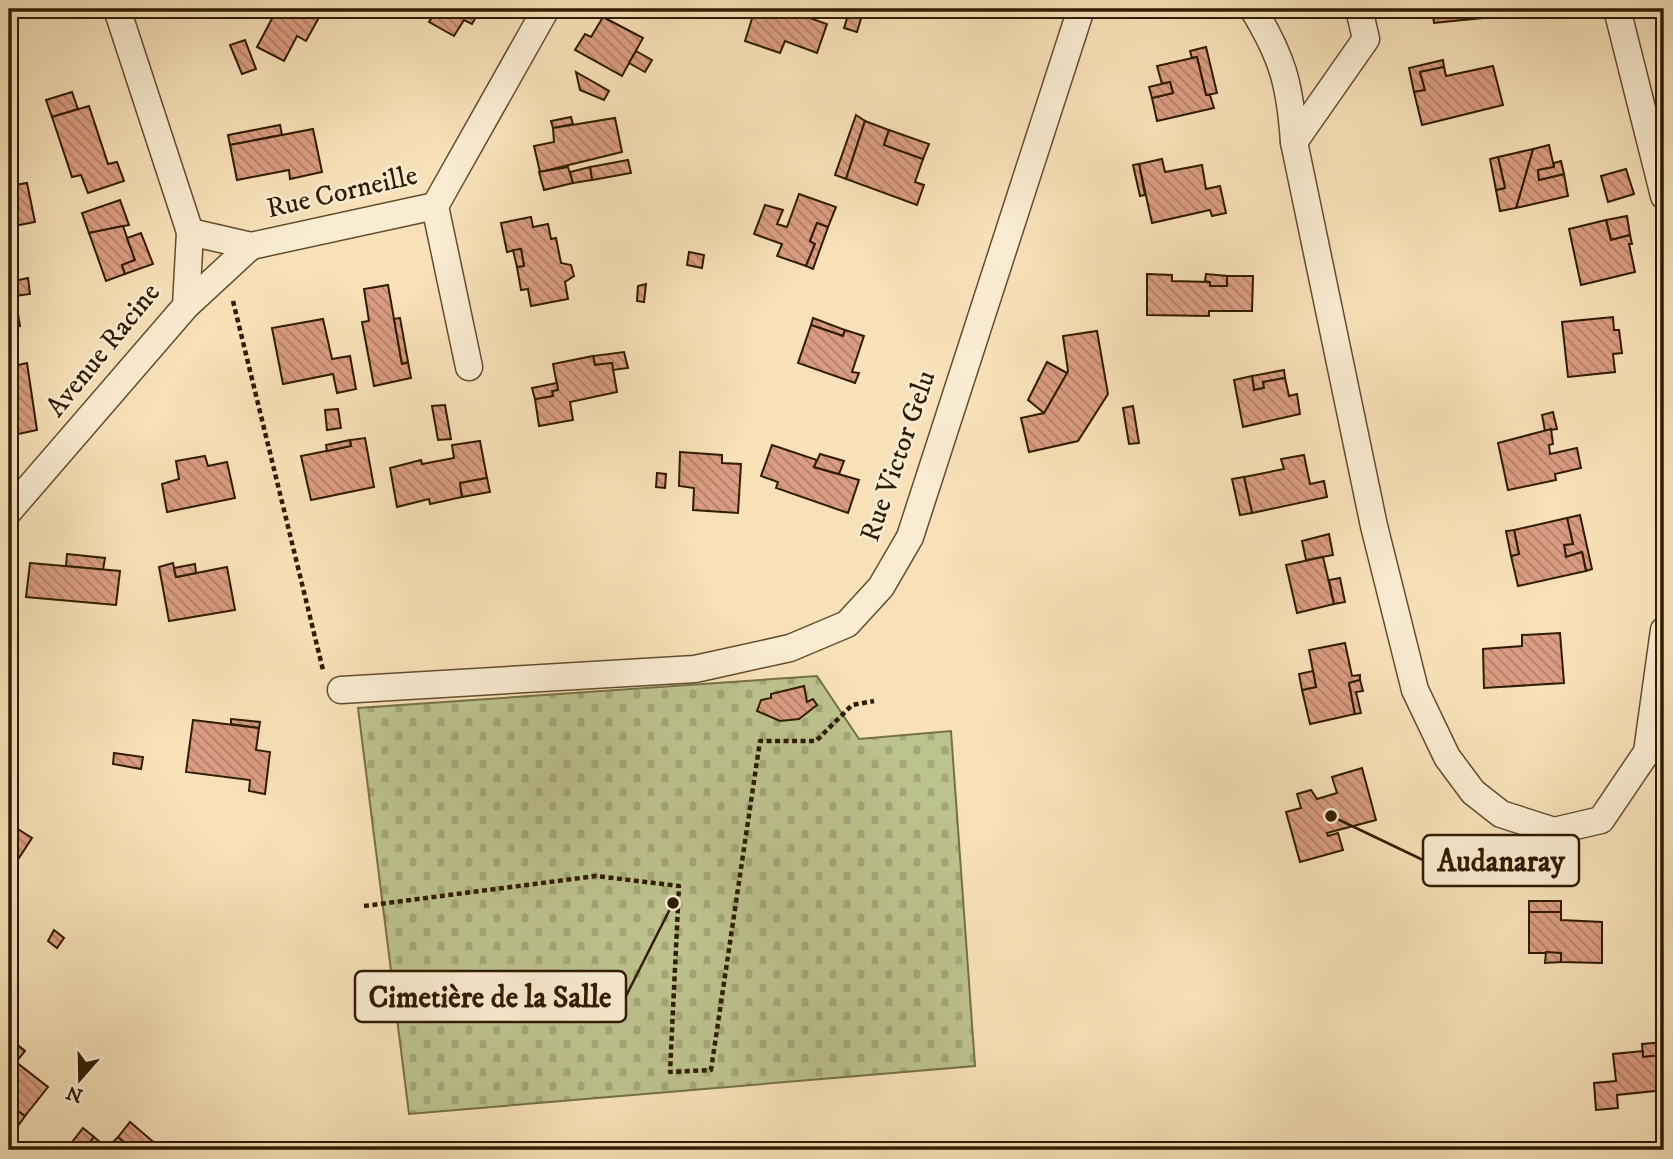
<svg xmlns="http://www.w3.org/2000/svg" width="1673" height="1159" viewBox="0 0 1673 1159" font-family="'IM FELL DW Pica',serif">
<defs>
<pattern id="cemetery-stones" width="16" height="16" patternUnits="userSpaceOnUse" patternTransform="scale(1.75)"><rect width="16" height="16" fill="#bdc38f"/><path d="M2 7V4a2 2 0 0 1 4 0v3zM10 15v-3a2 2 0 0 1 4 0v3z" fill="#a3a77a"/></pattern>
<pattern id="building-back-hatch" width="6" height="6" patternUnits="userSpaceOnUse" patternTransform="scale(1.75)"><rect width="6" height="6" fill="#da9c82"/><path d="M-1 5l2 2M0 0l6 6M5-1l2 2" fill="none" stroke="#b17e68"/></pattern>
</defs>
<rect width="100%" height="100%" fill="#f8e1b9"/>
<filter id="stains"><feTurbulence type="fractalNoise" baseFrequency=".00286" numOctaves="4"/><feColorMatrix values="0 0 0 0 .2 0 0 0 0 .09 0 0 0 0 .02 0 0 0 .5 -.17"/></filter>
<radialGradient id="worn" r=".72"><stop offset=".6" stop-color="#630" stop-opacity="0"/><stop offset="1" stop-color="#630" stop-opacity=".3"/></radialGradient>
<polygon fill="url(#cemetery-stones)" stroke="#767048" stroke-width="2" points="817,676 859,739 951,731 975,1066 409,1114 358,708"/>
<g fill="url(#building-back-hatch)" stroke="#301c00" stroke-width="2">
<polygon points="277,9 316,9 322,12 306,41 297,36 284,61 257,47"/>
<polygon points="437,9 496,9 492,16 480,10 472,24 464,20 454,36 429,22"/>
<polygon points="755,9 777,16 779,9 784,9 827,24 817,53 785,41 780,53 745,41"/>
<polygon points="850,9 863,12 857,32 844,28"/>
<polygon points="1432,9 1481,9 1482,18 1434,23"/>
<polygon points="603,17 643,38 622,76 575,50 585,34 591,37"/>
<polygon points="245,40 256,69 242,74 230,45"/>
<polygon points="1206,47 1217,93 1206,95 1197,57 1192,58 1190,51"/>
<polygon points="636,51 652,60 645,72 629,63"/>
<polygon points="1197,57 1206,95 1210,95 1214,108 1157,121 1152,98 1173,93 1170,82 1162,84 1157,66"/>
<polygon points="1443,60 1444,67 1420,72 1425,90 1414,92 1409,68"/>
<polygon points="1493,66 1503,105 1422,125 1414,92 1425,90 1420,72 1444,67 1446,76"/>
<polygon points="576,72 609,91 604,100 580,90"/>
<polygon points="1170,82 1173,93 1152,98 1149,87"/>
<polygon points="72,92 78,109 52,117 46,100"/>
<polygon points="89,106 108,164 117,162 124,181 88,193 81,175 72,177 52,117"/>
<polygon points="856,115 865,121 846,179 835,175"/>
<polygon points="571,117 573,124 553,128 551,121"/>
<polygon points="615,118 622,152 540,172 534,146 554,142 553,128"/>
<polygon points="865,121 889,130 884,145 923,159 915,182 924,185 917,205 846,179"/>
<polygon points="280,125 282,135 230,145 228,135"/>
<polygon points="313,129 322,172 290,179 289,170 237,180 230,145"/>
<polygon points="889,130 929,144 923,159 884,145"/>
<polygon points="1549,145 1554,167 1538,170 1539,180 1564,174 1568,196 1516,208 1533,149"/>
<polygon points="1533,149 1516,208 1500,211 1496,190 1505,188 1498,157"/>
<polygon points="1498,157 1505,188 1496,190 1490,159"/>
<polygon points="1162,159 1165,172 1202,165 1206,189 1220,186 1226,213 1212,216 1210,210 1152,223 1139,164"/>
<polygon points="628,160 631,173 592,180 590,167"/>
<polygon points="1561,161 1564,174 1539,180 1538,170 1554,167 1554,163"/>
<polygon points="1139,164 1145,195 1140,196 1133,165"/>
<polygon points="568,167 573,183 544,190 539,172"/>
<polygon points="590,167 592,180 573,183 570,172"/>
<polygon points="1626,169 1634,194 1608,202 1601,176"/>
<polygon points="27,183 35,222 9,227 9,186"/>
<polygon points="799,194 836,207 828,227 817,223 810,241 815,244 806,266 777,256 782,244 754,234 765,205 783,210 777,224 787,227"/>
<polygon points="120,200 129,225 89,233 82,213"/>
<polygon points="1627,216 1630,235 1611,240 1606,220"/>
<polygon points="531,217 533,227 548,224 551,239 556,238 561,263 571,265 574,276 565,282 568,299 531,306 528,289 521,290 517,267 524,266 521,249 507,252 501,223"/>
<polygon points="1606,220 1611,240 1630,235 1632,244 1629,244 1635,272 1581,285 1569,229"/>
<polygon points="817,223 828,227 813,269 806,266 815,244 810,241"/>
<polygon points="123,226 135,260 122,265 125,274 106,281 89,233"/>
<polygon points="141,233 153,264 125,274 122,265 135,260 127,238"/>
<polygon points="521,249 524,266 517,267 513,250"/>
<polygon points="689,252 704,255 702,268 687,265"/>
<polygon points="1147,274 1172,275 1172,281 1210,282 1210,286 1227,286 1227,276 1253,276 1252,311 1209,311 1209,316 1147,315"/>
<polygon points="1206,274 1227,276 1227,286 1210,286 1210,282 1205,281"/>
<polygon points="28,278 30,294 15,296 20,326 9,328 9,282"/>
<polygon points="646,284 644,302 637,301 638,286"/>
<polygon points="388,285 402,364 408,362 411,378 374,386 362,322 369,321 364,289"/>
<polygon points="1613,317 1614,330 1619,330 1622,353 1613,354 1615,372 1568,377 1562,322"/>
<polygon points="400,318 408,362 402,364 394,319"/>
<polygon points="813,318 845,330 843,336 811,325"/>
<polygon points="323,319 332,359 350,356 356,389 337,393 333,374 283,384 272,328"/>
<polygon points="811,325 843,336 845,330 864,336 852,372 859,373 855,383 798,363"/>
<polygon points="1097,331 1108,394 1078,441 1029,452 1021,418 1044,413 1068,371 1063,336"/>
<polygon points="624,352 628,368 613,370 612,363 595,365 593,356"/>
<polygon points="593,356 595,365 612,363 617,392 570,402 573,420 539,426 535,399 553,396 552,391 558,390 553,364"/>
<polygon points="1047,362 1067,373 1044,413 1028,400"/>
<polygon points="27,363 37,430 9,436 9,367"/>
<polygon points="1284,370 1285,378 1263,382 1264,388 1254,390 1252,376"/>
<polygon points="1252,376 1254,390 1264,388 1263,382 1285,378 1289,396 1297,394 1300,414 1243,427 1234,380"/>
<polygon points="557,383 558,390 552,391 553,396 535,399 532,388"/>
<polygon points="445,405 451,439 438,440 432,406"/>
<polygon points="1133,406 1139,443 1129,444 1123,408"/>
<polygon points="338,409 341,428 327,430 325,410"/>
<polygon points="1553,412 1557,429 1545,431 1542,415"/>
<polygon points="1551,429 1553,444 1549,445 1550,454 1577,448 1581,468 1555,474 1556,480 1508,490 1498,443"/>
<polygon points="365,438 374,487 311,500 301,456 351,446 350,440"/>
<polygon points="350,440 351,446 327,451 326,445"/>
<polygon points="480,441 487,478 460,483 462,497 430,504 429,499 397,507 390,468 421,460 422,464 454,458 452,445"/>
<polygon points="772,445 817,460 814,467 859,480 848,513 776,488 778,482 761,476"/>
<polygon points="680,452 722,455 722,463 741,464 738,513 693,510 694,488 679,486"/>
<polygon points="820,454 844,461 839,474 814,467"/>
<polygon points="1304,455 1310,484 1324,481 1327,497 1252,513 1244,477 1284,469 1281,459"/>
<polygon points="205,456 208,466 227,462 235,498 167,512 162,484 179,479 176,461"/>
<polygon points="657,473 666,474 665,488 656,487"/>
<polygon points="1244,477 1252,513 1240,515 1232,479"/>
<polygon points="487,478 490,492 462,497 460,483"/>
<polygon points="1580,515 1592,569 1586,571 1582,552 1566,557 1564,545 1573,544 1567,518"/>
<polygon points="1567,518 1573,544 1564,545 1566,557 1582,552 1586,571 1518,586 1511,556 1519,554 1514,530"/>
<polygon points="1514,530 1519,554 1511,556 1506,531"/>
<polygon points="1329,534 1333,555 1306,560 1302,541"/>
<polygon points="67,554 105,558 103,570 66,566"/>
<polygon points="1323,557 1334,604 1297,613 1286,565"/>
<polygon points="30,563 120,571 116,605 26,597"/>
<polygon points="173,563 176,577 227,567 235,610 169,621 159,567"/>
<polygon points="195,564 196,573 176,577 174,568"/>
<polygon points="1340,578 1345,602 1334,604 1329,580"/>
<polygon points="1560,633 1564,683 1484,688 1483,649 1522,646 1522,635"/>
<polygon points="1345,643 1352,676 1360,675 1360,680 1349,683 1355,714 1310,724 1302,690 1316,687 1309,650"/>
<polygon points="1313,671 1316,687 1302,690 1299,674"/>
<polygon points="1360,680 1363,691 1356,692 1361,713 1355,714 1349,683"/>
<polygon points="804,686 807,702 813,699 817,705 799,719 780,721 757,711 761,700 771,698 771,694"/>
<polygon points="231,719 260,722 259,728 231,724"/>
<polygon points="193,720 259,728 256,750 270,752 265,794 249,791 250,780 186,772"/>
<polygon points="114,753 143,757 141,769 113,764"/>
<polygon points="1362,768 1376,820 1327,833 1328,836 1338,833 1343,850 1300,862 1286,812 1301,808 1297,794 1311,790 1317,799 1337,793 1332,777"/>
<polygon points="13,826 32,838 15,864 9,862 9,833"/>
<rect x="1529" y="901" width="32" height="11"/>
<polygon points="1529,912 1561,912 1561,920 1602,922 1602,963 1561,962 1561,953 1529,953"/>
<polygon points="54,930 64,938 57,948 48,941"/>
<polygon points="1546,952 1561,953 1561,962 1545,963"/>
<polygon points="9,1038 25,1051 16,1062 48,1087 25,1116 9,1105"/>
<polygon points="1664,1042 1664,1055 1643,1057 1642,1044"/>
<polygon points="1643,1051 1643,1057 1664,1055 1664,1090 1617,1095 1618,1108 1596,1110 1594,1083 1616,1081 1613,1054"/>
<polygon points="9,1105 25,1116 18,1126 9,1118"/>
<polygon points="130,1122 157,1145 152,1150 133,1150 118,1137"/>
<polygon points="83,1128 94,1137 84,1150 66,1150"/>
<polygon points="94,1137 107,1148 118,1137 133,1150 84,1150"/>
</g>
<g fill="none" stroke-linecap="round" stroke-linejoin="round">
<defs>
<g id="minor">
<path d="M1253 9C1283 58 1290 85 1294 142L1374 526 1415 690 1447 757 1473 792 1501 814 1554 831 1601 820 1647 752 1664 630"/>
<polyline points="1617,9 1664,196"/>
<polyline points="1294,142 1366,39 1359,9"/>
<polyline points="435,206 469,367"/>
<polyline points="251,246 435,206 546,9"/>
<polyline points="186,306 251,246 190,232"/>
<polyline points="9,511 186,306 190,232 117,9"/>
<polyline points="341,690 695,669 790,648 847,624 881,587 910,537 1081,9"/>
</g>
</defs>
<use href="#minor" stroke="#624d2e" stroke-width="29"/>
<g stroke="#301c00" stroke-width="4.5" stroke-dasharray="5 3.5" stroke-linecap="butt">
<polyline points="233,301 323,670"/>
<polyline points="364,906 596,876 679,886 670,1072 711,1070 760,741 816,741 852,705 874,701"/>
</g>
<use href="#minor" stroke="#faecd2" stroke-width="26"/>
</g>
<g text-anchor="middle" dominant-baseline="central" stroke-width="5" stroke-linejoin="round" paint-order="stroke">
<g font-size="28" fill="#301c00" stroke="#faecd2">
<text transform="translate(342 192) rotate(-13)">Rue Corneille</text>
<text transform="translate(103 350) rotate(-51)">Avenue Racine</text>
<text transform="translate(898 456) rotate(-71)">Rue Victor Gelu</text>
</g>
</g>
<path fill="none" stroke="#301c00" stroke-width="2.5" d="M1331 816L1423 860M673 903L626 996"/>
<g fill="#301c00" stroke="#faecd2" stroke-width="2.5">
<circle cx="1331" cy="816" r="7"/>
<circle cx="673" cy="903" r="7"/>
</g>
<g fill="#faecd2" stroke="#301c00" stroke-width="2.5">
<rect x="1423" y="835" width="156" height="51" rx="7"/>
<rect x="355" y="971" width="271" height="51" rx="7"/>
</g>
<g font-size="30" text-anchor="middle" font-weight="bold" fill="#301c00">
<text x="1501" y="871">Audanaray</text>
<text x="490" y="1007">Cimetière de la Salle</text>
</g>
<rect width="1673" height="1159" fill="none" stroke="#f8e1b9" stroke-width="35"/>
<rect x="10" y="10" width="1652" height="1138" fill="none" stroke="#301c00" stroke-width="3.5"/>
<rect x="18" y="18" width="1638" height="1124" fill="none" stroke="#301c00" stroke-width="2"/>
<g transform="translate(80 1079) rotate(200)" stroke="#faecd2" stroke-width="5" paint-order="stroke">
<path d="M0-5L12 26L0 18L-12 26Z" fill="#301c00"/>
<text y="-10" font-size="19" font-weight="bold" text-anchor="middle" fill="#301c00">N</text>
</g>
<rect width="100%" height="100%" filter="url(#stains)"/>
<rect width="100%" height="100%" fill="url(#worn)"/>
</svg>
